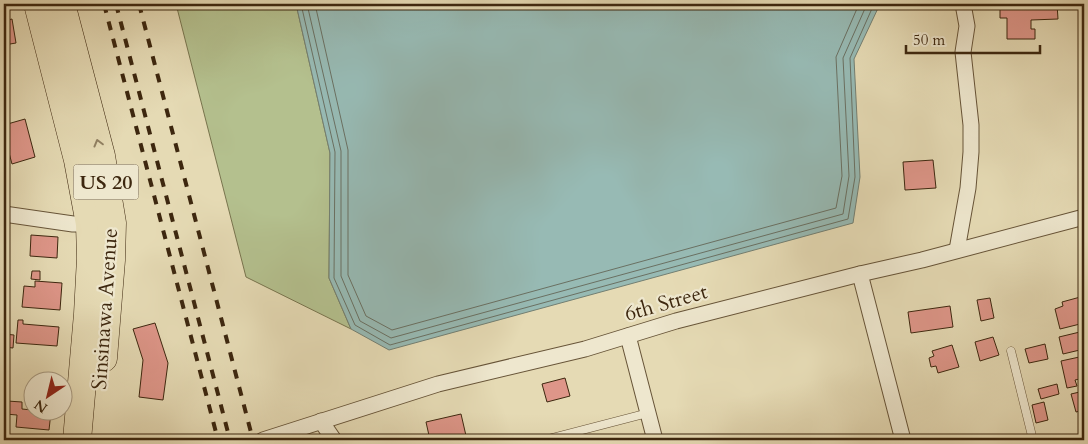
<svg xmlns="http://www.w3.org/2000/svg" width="1088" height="444" viewBox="0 0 1088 444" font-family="Cardo,serif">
<rect width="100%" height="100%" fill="#e5dab4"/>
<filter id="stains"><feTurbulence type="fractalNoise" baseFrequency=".004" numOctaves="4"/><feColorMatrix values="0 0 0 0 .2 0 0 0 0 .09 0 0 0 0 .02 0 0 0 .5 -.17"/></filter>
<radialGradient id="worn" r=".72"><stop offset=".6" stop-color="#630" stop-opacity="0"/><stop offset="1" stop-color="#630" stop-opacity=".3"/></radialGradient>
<polygon fill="#b4c08e" stroke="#78744e" points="176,4 296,4 330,153 329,278 351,329 246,277"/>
<polygon fill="#97bab4" stroke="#737f72" points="296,4 880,4 854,59 860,177 853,223 389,350 351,329 329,278 330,153"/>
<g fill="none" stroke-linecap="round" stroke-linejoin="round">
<g stroke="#6a7062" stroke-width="1">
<polyline points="301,4 335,152 334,278 355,325 390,345 848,219 855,177 850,58 874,4"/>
<polyline points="307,4 341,151 341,276 360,321 391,338 843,214 849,176 843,58 867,4"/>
<polyline points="315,4 348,150 348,275 366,316 392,330 836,208 842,176 836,57 859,4"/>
</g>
</g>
<g fill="#de9689" stroke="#3d270f">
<polygon points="1000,4 1057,4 1058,19 1031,20 1031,29 1035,29 1035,39 1007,39 1007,18 1000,18"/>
<polygon points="12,19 16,43 4,45 4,21"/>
<polygon points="25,119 35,157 12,164 4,134 4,125"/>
<polygon points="933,160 936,188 905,190 903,162"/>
<polygon points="31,235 58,237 57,258 30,256"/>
<polygon points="32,271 40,271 40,280 31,279"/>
<polygon points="35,281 62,283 60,310 22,307 24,286 35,287"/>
<polygon points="1084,296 1084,323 1060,329 1055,309 1063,306 1062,302"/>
<polygon points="990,298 994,318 981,321 977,300"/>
<polygon points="950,306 953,327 911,333 908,312"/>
<polygon points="18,320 23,320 23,324 59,327 57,346 16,343"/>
<polygon points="155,323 168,363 163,400 139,397 143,360 133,329"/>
<polygon points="1084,331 1084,349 1063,354 1059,337"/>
<polygon points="4,334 14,335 13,348 4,347"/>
<polygon points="993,337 999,355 980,361 975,342"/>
<polygon points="1045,344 1048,359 1029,363 1025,349"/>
<polygon points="952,345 959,367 938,373 936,366 931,367 929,358 934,356 932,351"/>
<polygon points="1084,356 1084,378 1075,380 1077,386 1067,388 1061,361"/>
<polygon points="565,378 570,396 547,402 542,384"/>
<polygon points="1057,384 1059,394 1041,399 1038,389"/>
<polygon points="1084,391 1084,410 1076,412 1071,394"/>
<polygon points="7,401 22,402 22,409 32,410 32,412 51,412 49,430 16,427 17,415 5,414"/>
<polygon points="1044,402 1048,420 1036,423 1032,405"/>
<polygon points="461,414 467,440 430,440 426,422"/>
<polygon points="592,437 593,440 579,440"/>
</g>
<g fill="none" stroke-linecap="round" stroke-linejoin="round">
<defs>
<g id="lane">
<polyline points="1011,351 1033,440"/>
<polyline points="544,440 648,413"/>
</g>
<g id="street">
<polyline points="4,214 73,224 95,224"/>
<polyline points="957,250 968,188 971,152 971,125 963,52 967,26 963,4"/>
<polyline points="860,274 903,440"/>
<polyline points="628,336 655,440"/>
<polyline points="321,421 334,440"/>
<polyline points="263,440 438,384 585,349 676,321 860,274 922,260 1084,217"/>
</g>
<g id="highway">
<polyline points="38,4 78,160 90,224 91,258 88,314 77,440"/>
<polyline points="61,4 101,156 112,223 111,260 103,358"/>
</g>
</defs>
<use href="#lane" stroke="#675438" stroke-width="9"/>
<use href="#street" stroke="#675438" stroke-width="17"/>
<use href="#highway" stroke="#3d270f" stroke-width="29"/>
<use href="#lane" stroke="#eee7ce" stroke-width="8"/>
<use href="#street" stroke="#eee7ce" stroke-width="15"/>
<use href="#highway" stroke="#e5dab4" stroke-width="28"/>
<g stroke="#3d270f" stroke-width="4" stroke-dasharray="9 9" stroke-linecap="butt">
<polyline points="104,4 218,440"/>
<polyline points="116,4 230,440"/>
<polyline points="139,4 253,440"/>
</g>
</g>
<defs><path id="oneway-chevron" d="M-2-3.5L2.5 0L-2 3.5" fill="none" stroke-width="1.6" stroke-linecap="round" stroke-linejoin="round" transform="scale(1.25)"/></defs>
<use stroke="#918062" href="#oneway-chevron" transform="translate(98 143) rotate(-105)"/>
<g text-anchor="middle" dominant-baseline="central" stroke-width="4.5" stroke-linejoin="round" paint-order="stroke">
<rect fill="#eee7ce" stroke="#726148" stroke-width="1" x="73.5" y="164.5" width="65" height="35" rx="4"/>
<g font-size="20" font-weight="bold" fill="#3d270f">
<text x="106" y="182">US 20</text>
</g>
<g font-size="21" fill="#3d270f" stroke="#eee7ce">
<text transform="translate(666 303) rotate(-16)">6th Street</text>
<text transform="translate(105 309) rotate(-86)">Sinsinawa Avenue</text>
</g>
</g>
<rect width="1088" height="444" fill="none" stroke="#e5dab4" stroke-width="20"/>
<rect x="5" y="5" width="1078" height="434" fill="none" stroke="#3d270f" stroke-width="2.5"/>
<rect x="10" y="10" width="1068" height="424" fill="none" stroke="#3d270f"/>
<g transform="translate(48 396) rotate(215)"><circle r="24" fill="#eee7ce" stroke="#a79a82"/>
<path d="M0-4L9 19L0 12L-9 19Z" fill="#8f2418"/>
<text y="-8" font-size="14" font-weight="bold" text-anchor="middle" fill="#3d270f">N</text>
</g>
<path d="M906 45v8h134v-8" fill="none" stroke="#3d270f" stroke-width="2.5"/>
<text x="913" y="45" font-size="15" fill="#3d270f" stroke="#eee7ce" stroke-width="4" paint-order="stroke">50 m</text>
<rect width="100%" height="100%" filter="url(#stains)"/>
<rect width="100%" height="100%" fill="url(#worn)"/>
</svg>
